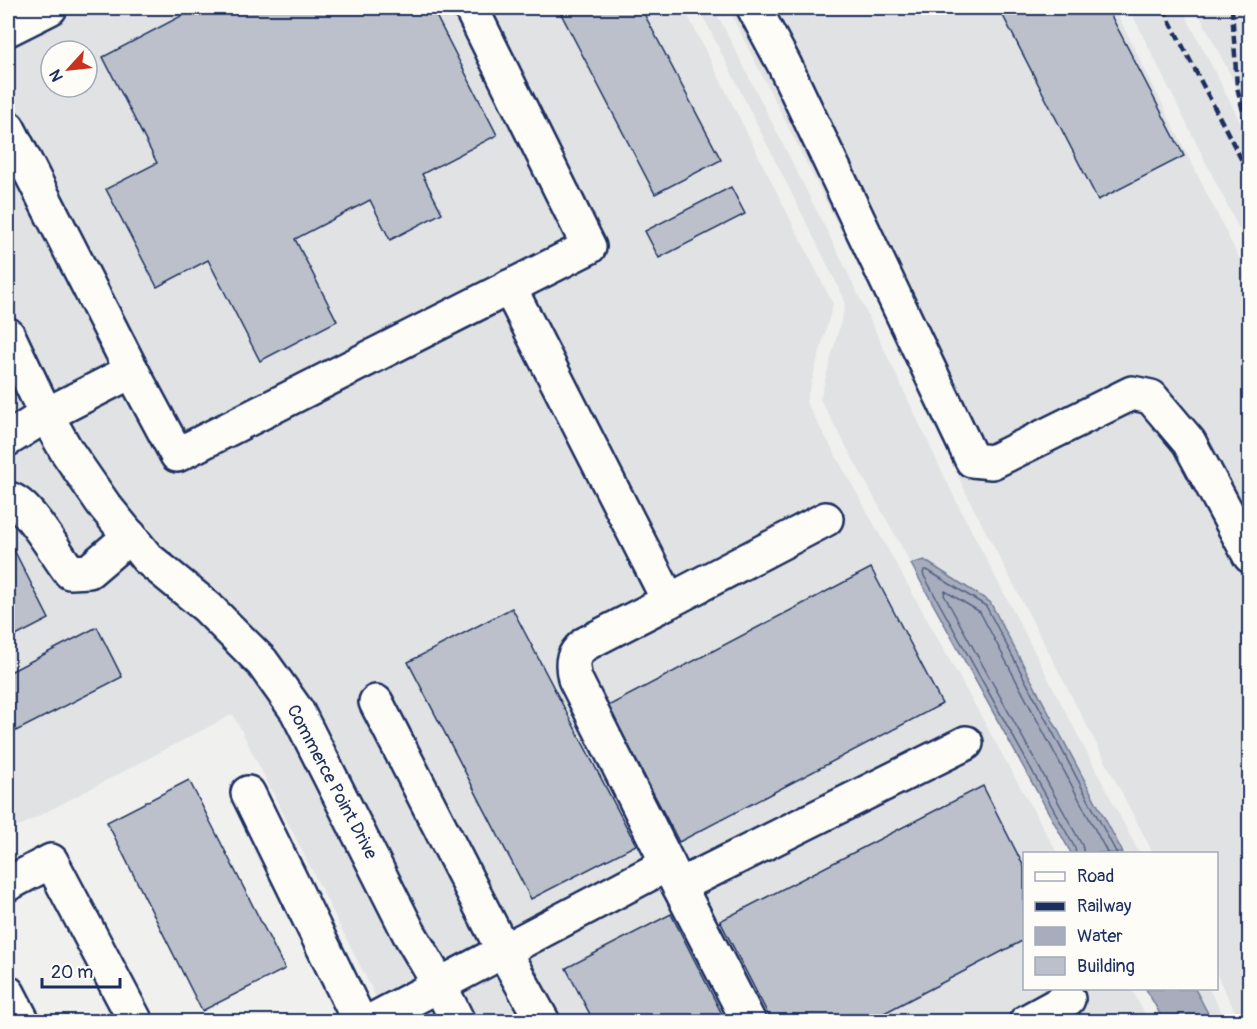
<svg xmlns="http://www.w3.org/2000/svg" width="1257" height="1029" viewBox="0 0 1257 1029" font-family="Pangolin,sans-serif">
<rect width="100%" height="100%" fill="#f0f0ee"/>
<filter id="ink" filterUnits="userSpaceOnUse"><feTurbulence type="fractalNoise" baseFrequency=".0167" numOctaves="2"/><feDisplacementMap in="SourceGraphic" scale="12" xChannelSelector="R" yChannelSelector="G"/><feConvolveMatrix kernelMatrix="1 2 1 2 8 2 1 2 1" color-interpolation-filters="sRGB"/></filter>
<g filter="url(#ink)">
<g fill="#e0e2e3" fill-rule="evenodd">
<path d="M8 8H684L833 304 806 402 1057 853 1024 854V988L1131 989 1149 1021H388L233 714 8 832ZM51 51H87V87H51Z"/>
<polygon points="699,8 714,8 842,261 957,503 1139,853 1123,853 990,602 924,560 911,564 820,399 845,306 844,298"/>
<polygon points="728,8 1114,8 1249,278 1249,1021 1240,1021 1217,975 1216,854 1153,853 968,497 853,255"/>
<polygon points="1129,8 1182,8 1249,139 1249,249"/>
<polygon points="1196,8 1249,8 1249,111"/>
<polygon points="1195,989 1209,989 1226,1021 1212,1021"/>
</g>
<g fill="#a7adbd" stroke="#6f7b97" stroke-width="1.5">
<polygon points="924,560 990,602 1123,853 1071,853 911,564"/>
<polygon points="1146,989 1195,989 1212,1021 1164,1021"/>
</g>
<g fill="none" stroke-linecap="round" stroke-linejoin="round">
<g stroke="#536184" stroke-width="1.5">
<polyline points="1076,854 1075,848 923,574 924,570 927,570 986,606 1117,854"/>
<polyline points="1084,854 1082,845 944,595 945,591 980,612 1108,854"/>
</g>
</g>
<g fill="#bbc0ca" stroke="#1b2f5e" stroke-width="1.5">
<polygon points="182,8 432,8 497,135 422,174 442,213 390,240 370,200 295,239 337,321 260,361 208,260 157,287 106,189 157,163 103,57 185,14"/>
<polygon points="558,8 641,8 721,160 655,194"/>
<polygon points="999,8 1107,8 1184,156 1098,200"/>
<polygon points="731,187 745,214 659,258 645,231"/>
<polygon points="8,538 49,619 8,640"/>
<polygon points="871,568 942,704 679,842 608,706"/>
<polygon points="512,608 636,845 531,899 408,662"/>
<polygon points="97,627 122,677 14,732 8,720 8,673"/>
<polygon points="189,780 285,969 202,1011 107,822"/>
<polygon points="983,786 1024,867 1024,940 867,1022 772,1022 720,921"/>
<polygon points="671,914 726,1022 594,1022 566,968"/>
</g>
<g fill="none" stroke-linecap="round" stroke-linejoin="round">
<defs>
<g id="minor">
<polyline points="754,8 784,64 972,460 992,462 1132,393 1151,397 1189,442 1250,556"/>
<polyline points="8,29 50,8"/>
<polyline points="8,128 132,371 46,415 8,439"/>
<polyline points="509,287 669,601 826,519"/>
<polyline points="8,335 46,415 66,450 104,505 147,558 207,607 262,662 297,711 409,933 439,984 458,1022"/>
<polyline points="132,371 177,455 589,247 471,8"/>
<path d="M8 499C26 500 57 556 70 572L89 571 130 536"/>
<polyline points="376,702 503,950 543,1022"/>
<polyline points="248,793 360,1022"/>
<path d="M668 864 575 679C571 662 572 655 585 644L669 601"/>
<polyline points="8,884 51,861 136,1022"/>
<polyline points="679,886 749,1022"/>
<polyline points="8,993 23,1022"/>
<polyline points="369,1022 668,864 679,886 966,743"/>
<polyline points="1026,1022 1068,999"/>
</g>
</defs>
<use href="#minor" stroke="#1b2f5e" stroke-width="38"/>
<use href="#minor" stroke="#fdfcf7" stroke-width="33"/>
<g stroke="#1b2f5e" stroke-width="4.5" stroke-dasharray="9 4.5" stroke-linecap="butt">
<polyline points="1163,8 1250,176"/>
<polyline points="1232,8 1237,87 1250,139"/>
</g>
</g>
</g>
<g text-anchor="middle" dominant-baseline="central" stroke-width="4.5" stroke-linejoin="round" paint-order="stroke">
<g font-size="18" fill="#1b2f5e" stroke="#fdfcf7">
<text transform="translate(332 782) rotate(62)">Commerce Point Drive</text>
</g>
</g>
<rect width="1257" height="1029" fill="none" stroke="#fdfcf7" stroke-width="30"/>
<rect x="15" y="15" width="1227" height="999" fill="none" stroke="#1b2f5e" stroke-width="2" filter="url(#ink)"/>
<rect x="1023" y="852" width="195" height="138" fill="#fdfcf7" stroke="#a3aaba" stroke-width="1.5"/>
<rect x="1035" y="872" width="30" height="9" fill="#fdfcf7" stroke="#a3aaba" stroke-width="1.5"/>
<text x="1077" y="882" font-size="18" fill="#1b2f5e">Road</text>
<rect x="1035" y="902" width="30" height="9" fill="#1b2f5e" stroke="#a3aaba" stroke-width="1.5"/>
<text x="1077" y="912" font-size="18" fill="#1b2f5e">Railway</text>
<rect x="1035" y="927" width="30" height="18" fill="#a7adbd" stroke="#a3aaba" stroke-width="1.5"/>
<text x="1077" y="942" font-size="18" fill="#1b2f5e">Water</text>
<rect x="1035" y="957" width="30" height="18" fill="#bbc0ca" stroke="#a3aaba" stroke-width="1.5"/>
<text x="1077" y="972" font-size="18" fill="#1b2f5e">Building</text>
<g transform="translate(69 69) rotate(243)"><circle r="28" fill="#fdfcf7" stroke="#a3aaba" stroke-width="1.5"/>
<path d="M0-4.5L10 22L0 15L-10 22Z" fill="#c8321e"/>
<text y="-9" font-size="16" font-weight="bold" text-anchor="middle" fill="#1b2f5e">N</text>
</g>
<path d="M42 978v9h78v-9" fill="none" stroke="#1b2f5e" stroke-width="3"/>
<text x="51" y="978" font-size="18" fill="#1b2f5e" stroke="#fdfcf7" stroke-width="4.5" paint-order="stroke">20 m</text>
</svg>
